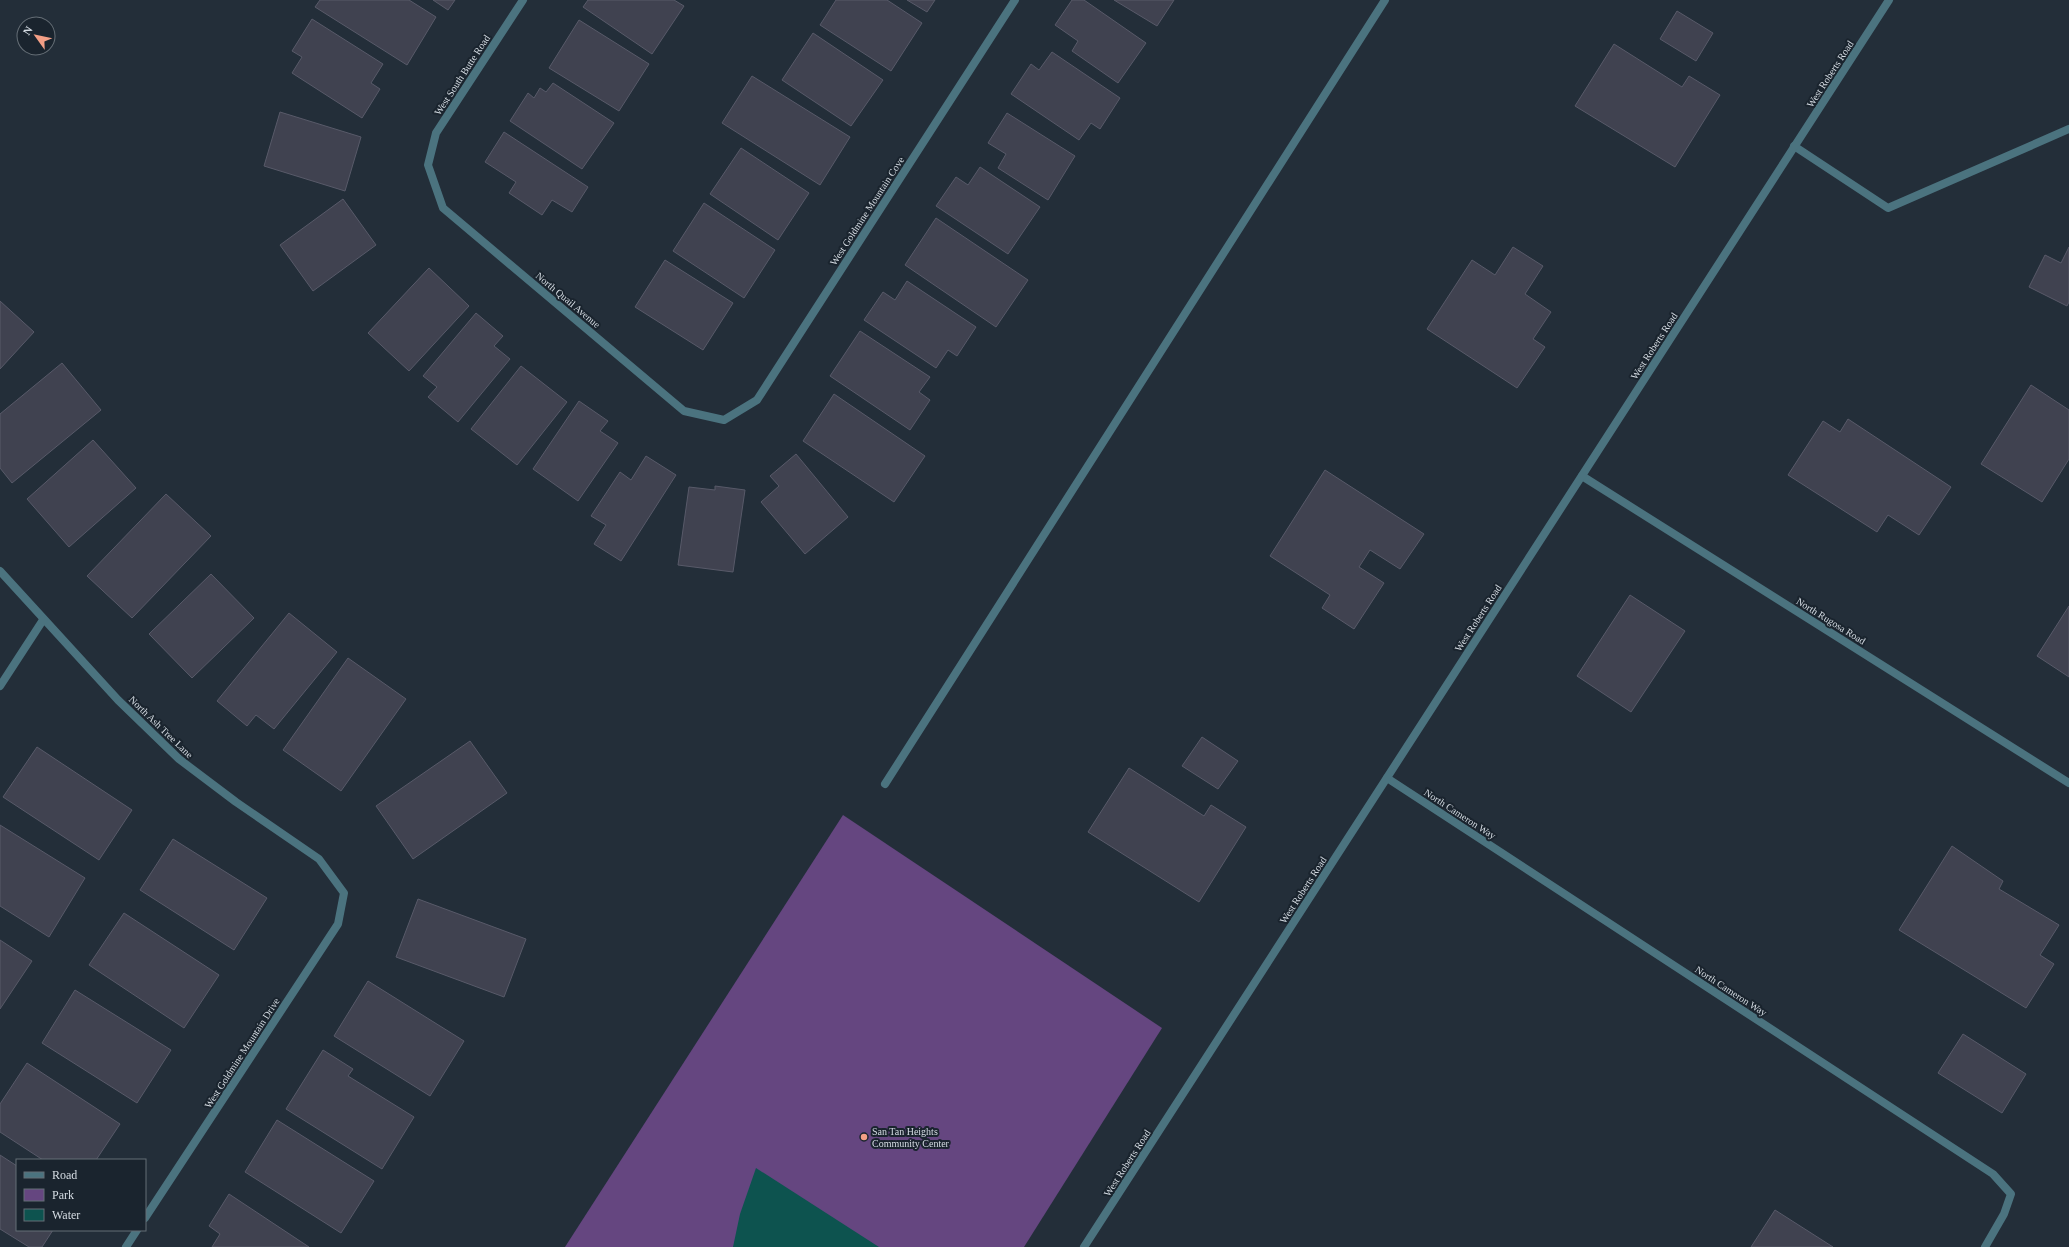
<svg xmlns="http://www.w3.org/2000/svg" width="2069" height="1247" viewBox="0 0 2069 1247" font-family="Georgia,serif">
<rect width="100%" height="100%" fill="#232e39"/>
<polygon fill="#654680" points="843,815 1162,1028 1024,1247 565,1247"/>
<polygon fill="#0d534f" points="756,1168 879,1247 733,1247 740,1214"/>
<g fill="#404250" stroke="#585a69">
<polygon points="320,0 409,0 436,17 407,65 315,7"/>
<polygon points="433,0 455,0 448,10"/>
<polygon points="588,0 674,0 684,6 652,54 583,7"/>
<polygon points="836,0 887,0 922,23 891,71 820,25"/>
<polygon points="907,0 935,0 927,12"/>
<polygon points="1072,0 1084,0 1146,43 1118,83 1072,51 1078,41 1055,25"/>
<polygon points="1114,0 1174,0 1157,26"/>
<polygon points="1677,11 1713,33 1696,61 1660,39"/>
<polygon points="312,19 383,64 371,83 380,89 362,118 292,73 302,57 292,51"/>
<polygon points="579,20 649,64 619,111 549,68"/>
<polygon points="813,33 883,80 851,126 782,80"/>
<polygon points="1614,44 1682,87 1689,76 1720,95 1675,167 1575,106"/>
<polygon points="1052,52 1120,98 1100,129 1091,123 1079,140 1011,94 1031,64 1039,70"/>
<polygon points="752,76 850,137 820,185 722,123"/>
<polygon points="553,83 614,123 582,169 510,121 528,93 534,98 540,88 546,92"/>
<polygon points="280,112 361,137 345,191 264,166"/>
<polygon points="1007,113 1075,156 1048,200 998,168 1006,154 988,143"/>
<polygon points="504,132 588,187 572,212 552,200 542,215 509,193 516,182 485,162"/>
<polygon points="741,148 809,193 778,240 710,194"/>
<polygon points="980,167 1040,207 1008,254 936,206 956,177 968,185"/>
<polygon points="343,199 376,245 313,291 280,245"/>
<polygon points="704,203 775,250 744,298 673,251"/>
<polygon points="936,218 1028,280 996,327 905,265"/>
<polygon points="1513,247 1543,266 1525,294 1551,312 1533,339 1545,347 1517,388 1427,329 1472,260 1495,275"/>
<polygon points="2069,247 2069,302 2067,306 2029,287 2045,255 2061,263"/>
<polygon points="665,260 733,303 703,350 635,307"/>
<polygon points="429,268 469,306 409,371 368,333"/>
<polygon points="907,281 976,327 957,356 948,350 936,368 864,320 883,292 895,300"/>
<polygon points="0,301 34,332 0,369"/>
<polygon points="476,313 503,336 494,346 510,359 458,422 428,397 437,387 423,376"/>
<polygon points="860,331 930,377 919,392 930,400 910,430 830,376"/>
<polygon points="62,363 101,410 12,483 0,468 0,414"/>
<polygon points="521,366 567,402 517,465 471,429"/>
<polygon points="2031,385 2069,410 2069,459 2042,502 1981,464"/>
<polygon points="834,394 925,456 894,502 803,441"/>
<polygon points="579,401 608,421 600,431 618,443 578,501 533,469"/>
<polygon points="1848,419 1951,487 1919,535 1888,515 1877,532 1788,475 1823,421 1840,432"/>
<polygon points="93,440 136,488 69,547 27,499"/>
<polygon points="796,454 848,517 805,554 761,502 779,486 770,476"/>
<polygon points="646,456 676,475 621,561 594,544 606,525 591,516 620,472 631,480"/>
<polygon points="1325,470 1424,534 1400,569 1370,550 1359,567 1384,583 1354,629 1322,608 1330,595 1270,556"/>
<polygon points="715,486 745,490 733,572 678,565 689,487 715,490"/>
<polygon points="166,494 211,536 132,618 87,576"/>
<polygon points="211,574 254,618 192,678 149,634"/>
<polygon points="1630,595 1685,631 1631,712 1577,676"/>
<polygon points="2069,606 2069,677 2037,656"/>
<polygon points="289,613 337,652 274,729 256,715 247,726 217,701"/>
<polygon points="348,658 406,699 341,791 283,750"/>
<polygon points="1202,737 1238,761 1218,789 1182,766"/>
<polygon points="470,741 507,793 413,859 376,806"/>
<polygon points="37,747 132,810 99,860 3,797"/>
<polygon points="1129,768 1204,816 1211,805 1246,827 1199,902 1088,832"/>
<polygon points="0,825 85,878 49,937 0,906"/>
<polygon points="173,839 267,898 234,950 140,890"/>
<polygon points="1952,846 2003,881 1999,889 2059,925 2040,955 2054,964 2026,1008 1899,930"/>
<polygon points="418,899 526,939 504,997 396,957"/>
<polygon points="124,913 219,975 184,1028 89,965"/>
<polygon points="0,940 32,961 0,1009"/>
<polygon points="368,981 464,1041 430,1096 334,1036"/>
<polygon points="75,990 171,1050 137,1103 42,1043"/>
<polygon points="1963,1034 2026,1074 2002,1113 1938,1073"/>
<polygon points="323,1050 353,1069 348,1076 414,1117 382,1169 286,1109"/>
<polygon points="27,1063 120,1124 96,1160 43,1160 0,1132 0,1104"/>
<polygon points="277,1120 374,1181 341,1233 245,1172"/>
<polygon points="0,1155 17,1166 17,1230 53,1230 42,1247 29,1247 0,1229"/>
<polygon points="229,1194 309,1247 212,1247 220,1234 209,1226"/>
<polygon points="1775,1210 1833,1247 1751,1247"/>
</g>
<g fill="none" stroke-linecap="round" stroke-linejoin="round">
<g stroke="#4b737f" stroke-width="8">
<polyline points="1794,146 1888,208 2069,129"/>
<polyline points="1387,778 1993,1174 2011,1194 2004,1214 1985,1247"/>
<polyline points="885,784 1385,0"/>
</g>
<g stroke="#4b737f" stroke-width="8">
<polyline points="523,0 436,133 428,165 443,208 684,411 724,420 757,400 1015,0"/>
<polyline points="1582,476 2069,783"/>
<polyline points="0,571 118,700 179,759 236,802 319,859 344,893 338,924 145,1218"/>
<polyline points="0,686 43,620"/>
<polyline points="126,1247 137,1230"/>
<polyline points="1084,1247 1889,0"/>
</g>
</g>
<circle fill="#f39f86" stroke="#1a242e" stroke-width="1.5" cx="864" cy="1137" r="4"/>
<g text-anchor="middle" dominant-baseline="central" stroke-width="4" stroke-linejoin="round" paint-order="stroke">
<g font-size="10" fill="#d5dce3" stroke="#1a242e">
<text transform="translate(1830 74) rotate(-57)">West Roberts Road</text>
<text transform="translate(462 75) rotate(-57)">West South Butte Road</text>
<text transform="translate(867 211) rotate(-57)">West Goldmine Mountain Cove</text>
<text transform="translate(568 300) rotate(40)">North Quail Avenue</text>
<text transform="translate(1654 346) rotate(-57)">West Roberts Road</text>
<text transform="translate(1478 618) rotate(-57)">West Roberts Road</text>
<text transform="translate(1831 621) rotate(32)">North Rugosa Road</text>
<text transform="translate(161 727) rotate(44)">North Ash Tree Lane</text>
<text transform="translate(1460 814) rotate(33)">North Cameron Way</text>
<text transform="translate(1303 890) rotate(-57)">West Roberts Road</text>
<text transform="translate(1731 991) rotate(33)">North Cameron Way</text>
<text transform="translate(242 1053) rotate(-57)">West Goldmine Mountain Drive</text>
<text transform="translate(1127 1163) rotate(-57)">West Roberts Road</text>
</g>
<g font-size="10" fill="#d5dce3" stroke="#1a242e" text-anchor="start">
<text x="872" y="1131">San Tan Heights<tspan x="872" dy="12">Community Center</tspan></text>
</g>
</g>
<rect x="16" y="1159" width="130" height="72" fill="#1a242e" stroke="#656e76"/>
<rect x="24" y="1172" width="20" height="6" fill="#4b737f" stroke="#656e76"/>
<text x="52" y="1179" font-size="12" fill="#d5dce3">Road</text>
<rect x="24" y="1189" width="20" height="12" fill="#654680" stroke="#656e76"/>
<text x="52" y="1199" font-size="12" fill="#d5dce3">Park</text>
<rect x="24" y="1209" width="20" height="12" fill="#0d534f" stroke="#656e76"/>
<text x="52" y="1219" font-size="12" fill="#d5dce3">Water</text>
<g transform="translate(36 36) rotate(303)"><circle r="19" fill="#1a242e" stroke="#656e76"/>
<path d="M0-3L7 15L0 10L-7 15Z" fill="#f39f86"/>
<text y="-6" font-size="11" font-weight="bold" text-anchor="middle" fill="#d5dce3">N</text>
</g>
</svg>
